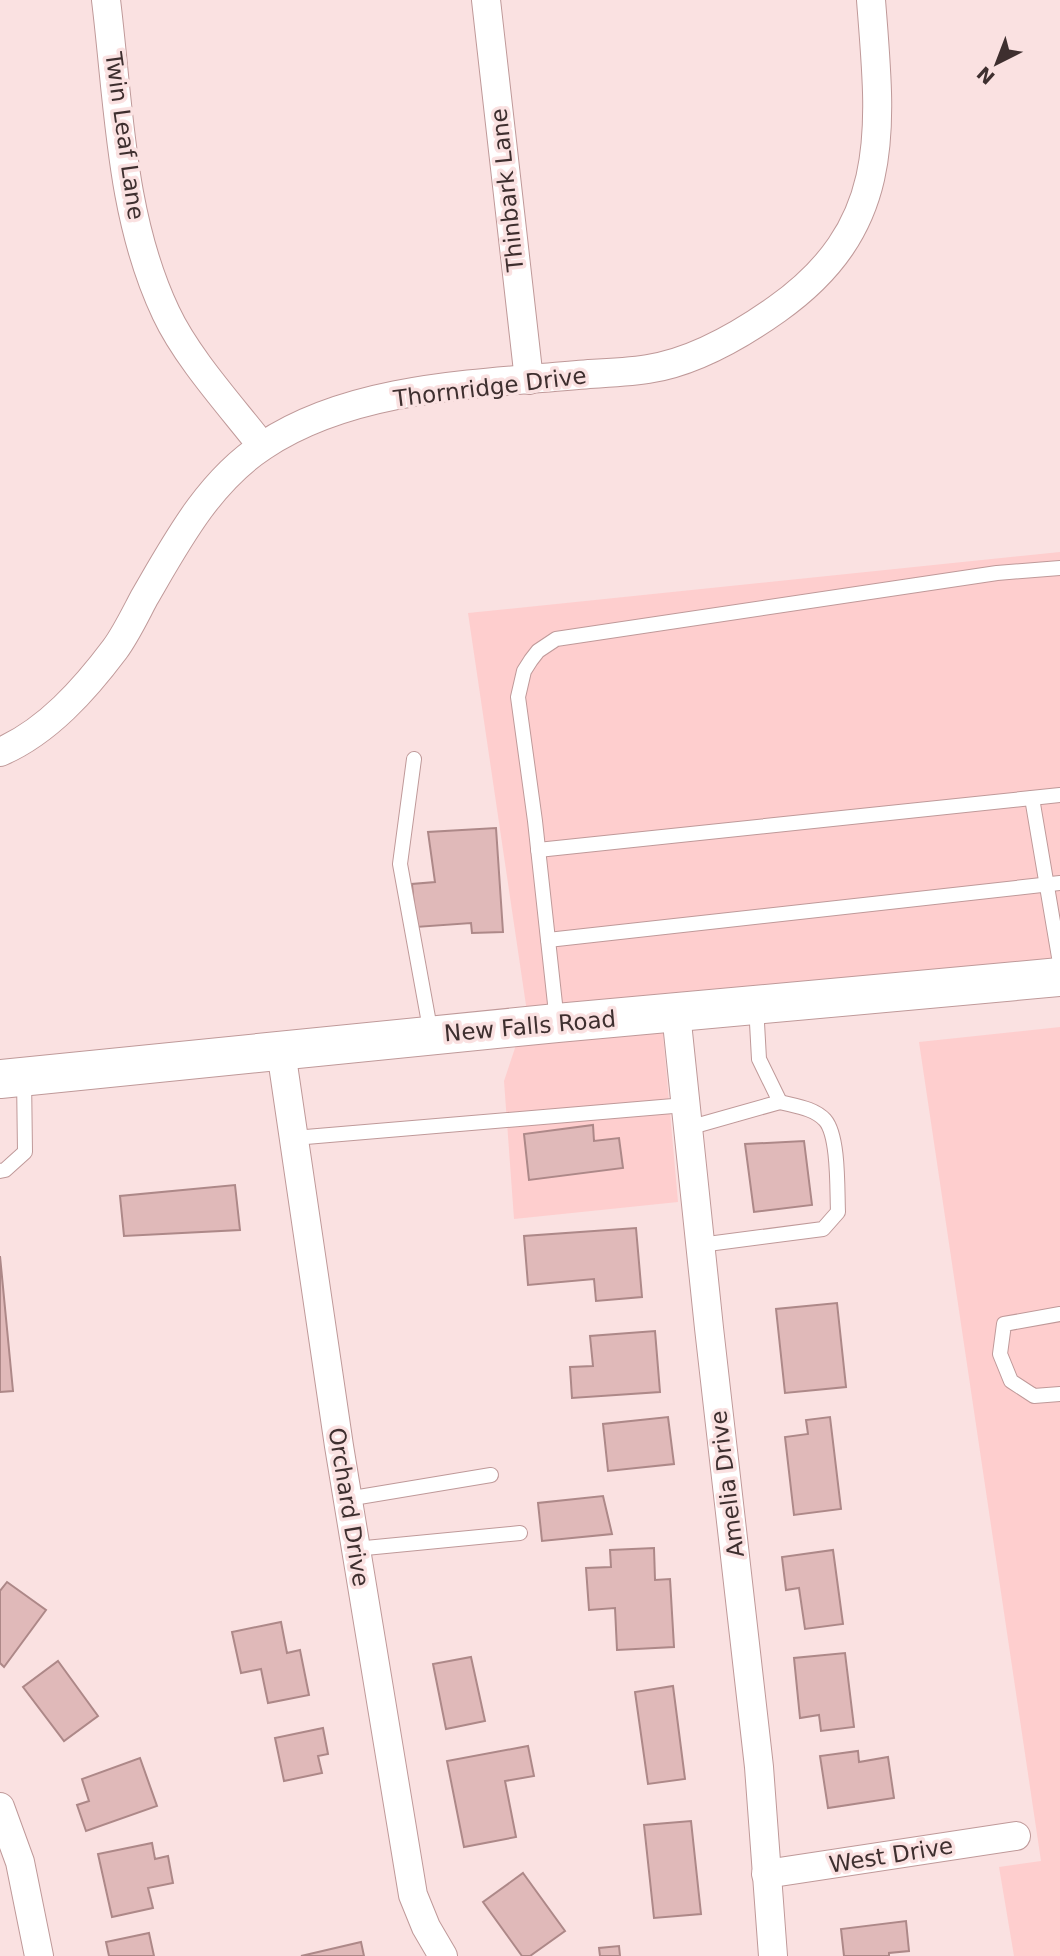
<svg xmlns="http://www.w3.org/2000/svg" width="1060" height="1956" viewBox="0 0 1060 1956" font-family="'DejaVu Sans',sans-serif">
<rect width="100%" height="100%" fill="#fae1e1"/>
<g fill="#fecece">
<polygon points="1060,552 1060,960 660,1000 678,1202 514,1219 504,1081 527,1012 468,613"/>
<polygon points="1060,1027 1060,1956 1014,1956 999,1867 1041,1861 919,1042"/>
</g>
<g fill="#e0b9b9" stroke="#ad8888" stroke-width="2">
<polygon points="496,828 503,932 472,933 471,923 416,927 412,884 435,882 428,832"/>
<polygon points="593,1125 594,1141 619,1138 623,1168 529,1180 524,1134"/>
<polygon points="804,1141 812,1205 754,1212 745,1144"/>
<polygon points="235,1185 240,1230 124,1236 120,1196"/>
<polygon points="636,1228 642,1297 596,1301 594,1279 528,1285 524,1236"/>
<polygon points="0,1256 13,1391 0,1392"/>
<polygon points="837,1303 846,1387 785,1393 776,1309"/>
<polygon points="655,1331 660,1392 572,1398 570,1367 593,1366 590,1336"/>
<polygon points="668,1417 674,1464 608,1471 603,1424"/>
<polygon points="830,1417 841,1509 794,1515 785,1437 808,1434 806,1420"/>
<polygon points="603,1496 612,1534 542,1541 538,1503"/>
<polygon points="654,1548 655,1580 670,1579 674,1647 617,1650 615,1608 589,1610 586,1568 611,1567 610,1550"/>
<polygon points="833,1550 843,1624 805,1629 799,1588 786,1590 782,1557"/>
<polygon points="7,1582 46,1610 4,1667 0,1663 0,1591"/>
<polygon points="281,1622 287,1653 300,1650 309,1695 268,1703 261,1669 241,1673 232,1632"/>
<polygon points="845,1653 854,1727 821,1731 819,1715 800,1718 794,1658"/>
<polygon points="471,1657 485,1721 446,1729 433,1664"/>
<polygon points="58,1661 98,1716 64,1741 23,1687"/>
<polygon points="673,1686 685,1779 648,1784 635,1692"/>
<polygon points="323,1728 328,1754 318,1756 322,1773 284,1781 275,1738"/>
<polygon points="528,1746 534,1776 505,1781 516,1837 464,1847 447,1761"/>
<polygon points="858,1751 859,1762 888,1757 894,1798 828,1808 820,1756"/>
<polygon points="140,1758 157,1806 86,1831 77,1805 89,1801 82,1779"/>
<polygon points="691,1821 701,1914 654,1918 644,1825"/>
<polygon points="152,1843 155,1859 168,1856 173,1883 148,1888 153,1908 112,1917 98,1854"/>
<polygon points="523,1873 565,1931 530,1956 522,1956 483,1902"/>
<polygon points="906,1921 909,1951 889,1953 889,1956 844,1956 841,1929"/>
<polygon points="149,1933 154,1956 109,1956 106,1942"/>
<polygon points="361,1942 364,1956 301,1956"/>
<polygon points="619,1946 620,1956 600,1956 599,1948"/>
</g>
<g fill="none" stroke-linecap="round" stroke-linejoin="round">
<defs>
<g id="service">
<polyline points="414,759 400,864 431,1034"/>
<polyline points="1032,798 1060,963"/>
<polyline points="538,850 1060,795"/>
<polyline points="548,940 1060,883"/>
<polyline points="557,1022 535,821 518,697 524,671 531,660 538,651 556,639 997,573 1060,568"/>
<polyline points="688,1128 780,1102 759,1059 756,1005"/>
<polyline points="294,1138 685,1105"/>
<polyline points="0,1171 5,1170 25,1152 24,1077"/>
<path d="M700 1245 823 1229 838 1212C837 1190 839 1136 825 1120 814 1108 795 1106 780 1102"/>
<polyline points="1060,1314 1004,1324 1000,1354 1011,1381 1034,1396 1060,1394"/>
<polyline points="347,1499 491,1475"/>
<polyline points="355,1549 520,1533"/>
</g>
<g id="minor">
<path d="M106 0C119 105 120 216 166 313 187 358 231 406 262 446"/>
<polyline points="486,0 529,380"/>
<path d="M0 752C47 732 85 689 115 649 126 634 135 615 144 598 176 543 208 482 263 446 354 385 483 384 589 374 609 373 629 372 648 369 694 362 739 336 777 309 894 226 881 128 871 0"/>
<polyline points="676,1013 709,1328 759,1767 773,1956"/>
<polyline points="281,1051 339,1446 413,1895 426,1927 443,1956"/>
<polyline points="0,1807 20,1862 39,1956"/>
<polyline points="766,1874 1016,1836"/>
</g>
<polyline id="secondary" points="0,1079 557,1023 1060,977"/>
</defs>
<use href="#service" stroke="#bf9999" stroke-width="16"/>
<use href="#minor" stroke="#bf9999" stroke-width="30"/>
<use href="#secondary" stroke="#bf9999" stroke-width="40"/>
<use href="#service" stroke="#fff" stroke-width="14"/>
<use href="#minor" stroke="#fff" stroke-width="28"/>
<use href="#secondary" stroke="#fff" stroke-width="38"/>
</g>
<g text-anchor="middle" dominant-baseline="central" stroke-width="7" stroke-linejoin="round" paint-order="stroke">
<g font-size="23" fill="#3e2f2f" stroke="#fae1e1">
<text transform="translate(125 136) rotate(82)">Twin Leaf Lane</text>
<text transform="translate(507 190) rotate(-96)">Thinbark Lane</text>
<text transform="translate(490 387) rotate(-7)">Thornridge Drive</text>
<text transform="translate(530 1026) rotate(-5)">New Falls Road</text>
<text transform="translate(727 1484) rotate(-97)">Amelia Drive</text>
<text transform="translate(349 1507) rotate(81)">Orchard Drive</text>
<text transform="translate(891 1855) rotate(-9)">West Drive</text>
</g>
</g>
<g transform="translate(997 63) rotate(222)" stroke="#fae1e1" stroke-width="5" paint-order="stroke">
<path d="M0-5L12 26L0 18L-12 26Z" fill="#3e2f2f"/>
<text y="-10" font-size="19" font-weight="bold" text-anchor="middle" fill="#3e2f2f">N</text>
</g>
</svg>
